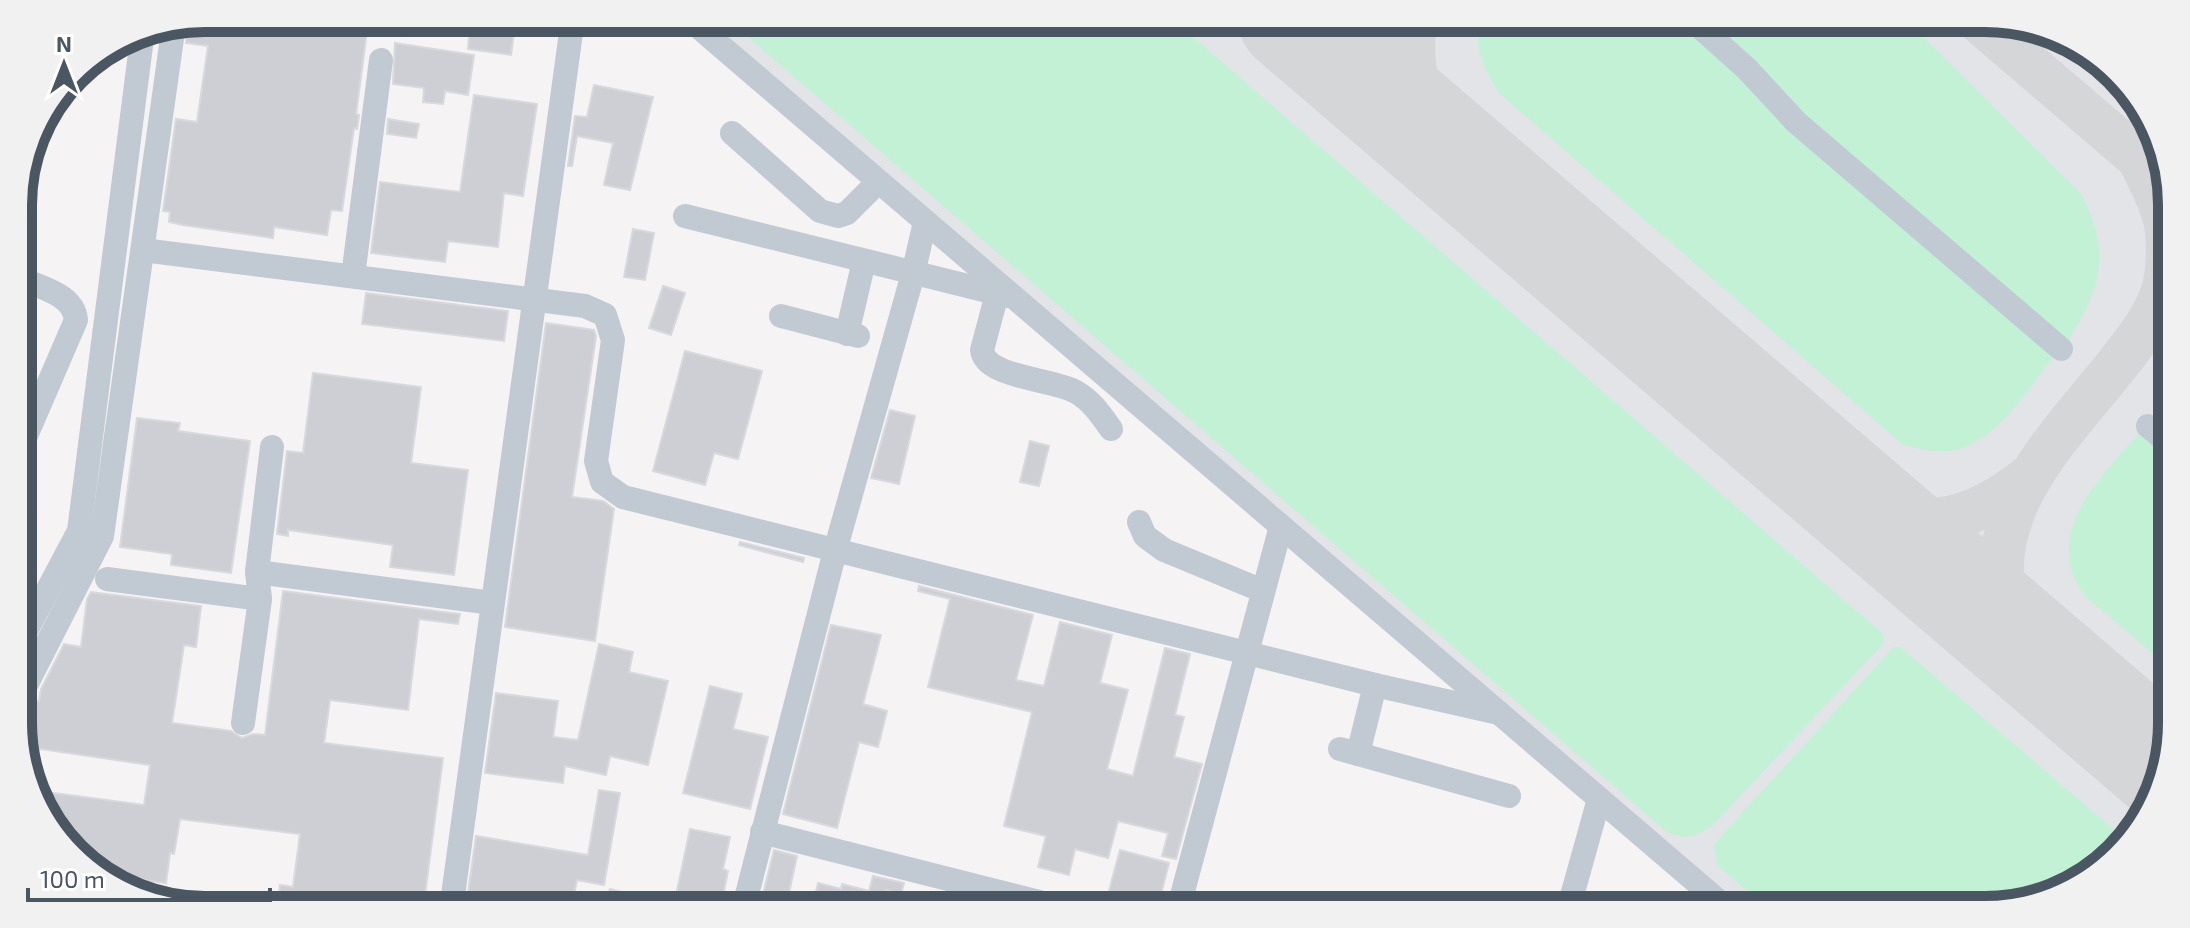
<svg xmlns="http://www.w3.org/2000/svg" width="2190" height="928" viewBox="0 0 2190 928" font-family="'Exo 2',sans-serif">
<rect width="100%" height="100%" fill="#f5f3f3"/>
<polygon fill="#e2e4e7" points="704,18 1985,18 2056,32 2133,91 2170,180 2172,724 2158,794 2099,872 1997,910 1745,910"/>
<g fill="#c3f1d5">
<path d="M726 18H1171L1883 634V644L1715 823C1698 837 1687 841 1667 832Z"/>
<path d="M1481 18H1681L2057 352C2030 386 2002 436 1959 449 1940 454 1921 449 1903 445L1499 93C1483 66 1473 49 1481 18Z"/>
<path d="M1698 18H1899L1923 37 2081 194C2112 252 2101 289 2067 342L1801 118Z"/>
<polygon points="2171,393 2171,438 2151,421 2164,398"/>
<path d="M2143 429 2171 451 2172 670C2151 652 2131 635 2111 618 2102 610 2090 602 2083 593 2040 531 2105 473 2143 429Z"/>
<polygon points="1894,647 1900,647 2124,838 2099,872 1997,910 1769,910 1717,865 1714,845 1722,835"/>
</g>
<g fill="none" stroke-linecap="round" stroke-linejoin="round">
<g stroke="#d5d6d8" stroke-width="44">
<path d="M1416 18C1405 73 1425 118 1459 161"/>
<polyline points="1975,18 2162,178"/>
<path d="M1863 508C1931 532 1975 520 2030 476"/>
<path d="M2027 648C2018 632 2009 616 2005 598 1984 505 2068 428 2120 361 2141 334 2164 306 2167 270 2168 254 2169 231 2164 216 2159 197 2148 178 2140 160"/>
</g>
<polyline stroke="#d5d6d8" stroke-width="110" points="1293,18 2164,765"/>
</g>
<g fill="#cdcfd5" stroke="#d7d9de" stroke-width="2">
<polygon points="205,18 404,18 401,36 367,31 356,114 359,115 357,129 354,128 342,211 331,210 327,235 274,227 273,238 183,225 169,222 170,212 163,211 176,119 197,122 208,46 186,43 188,21"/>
<polygon points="470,26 514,32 511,55 468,49"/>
<polygon points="395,43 474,55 468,95 445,91 443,104 423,102 424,88 393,84"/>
<polygon points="594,85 653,97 630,190 604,185 613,143 577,136 572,166 568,166 575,116 587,117"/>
<polygon points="474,95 537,104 523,196 504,193 498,247 448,241 445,262 371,253 380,182 460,192"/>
<polygon points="388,119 419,124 416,138 387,134"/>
<polygon points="633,229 654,233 645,280 624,277"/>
<polygon points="663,286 685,293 671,335 649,328"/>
<polygon points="366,293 508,311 504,341 362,324"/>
<polygon points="546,323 594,330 596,336 572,497 603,501 614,509 595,641 505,627"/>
<polygon points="685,351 762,371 738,459 714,453 705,485 653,471"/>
<polygon points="313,373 421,387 411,463 468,470 454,575 390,567 393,545 288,530 288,536 277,534 287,451 303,453"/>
<polygon points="890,410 915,416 899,484 871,478"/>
<polygon points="137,418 180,423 178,431 250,441 231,573 171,565 172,554 120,547"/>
<polygon points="1030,441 1049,446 1039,486 1020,482"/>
<polygon points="740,542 804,558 803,562 739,545"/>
<polygon points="919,586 1033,615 1016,680 1044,686 1060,622 1112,635 1100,683 1128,690 1107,769 1133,776 1165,648 1190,654 1175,715 1184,717 1174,757 1202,764 1176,859 1162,856 1168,833 1118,821 1108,858 1075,849 1069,875 1038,867 1046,836 1004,826 1032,712 928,687 950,599 918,591"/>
<polygon points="283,591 460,614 458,624 419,619 408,710 330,700 324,743 443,758 423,910 277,910 280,885 293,887 300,834 180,819 174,854 170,853 166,883 123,877 121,886 57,837 38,791 144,805 150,765 20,746 25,711 35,701 39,701 41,689 64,644 81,647 87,599 91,592 201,606 196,647 184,645 172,723 231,731 242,738 253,734 265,735"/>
<polygon points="831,625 881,635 863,704 887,711 878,747 859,742 837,828 783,814"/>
<polygon points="599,644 633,652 629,672 668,681 648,765 610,756 606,775 565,766 563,783 485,773 496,693 558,701 553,737 578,740"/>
<polygon points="710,686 742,694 733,729 768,737 750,809 683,793"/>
<polygon points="599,790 620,793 604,885 577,880 571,910 468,893 476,836 588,855"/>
<polygon points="690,829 730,837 723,869 728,871 720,910 604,910 610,889 674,905"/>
<polygon points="774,850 797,856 789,893 814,900 818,883 841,889 842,884 869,891 873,876 904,883 901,894 886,890 880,910 759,910"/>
<polygon points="1120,850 1169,863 1157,910 1107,898"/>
<polygon points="937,892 961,898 958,908 935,902"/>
</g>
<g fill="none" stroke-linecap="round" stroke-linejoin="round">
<g stroke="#c1cad2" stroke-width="24">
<polyline points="688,18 1729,910"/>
<polyline points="1690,18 1747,69 1796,122 2061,349"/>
<polyline points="732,133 820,211 838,216 847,213 878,182"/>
<polyline points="685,216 1008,296"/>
<polyline points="143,250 585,306 605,315 613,340 596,461 602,482 623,497 1375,685 1499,713"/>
<polyline points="353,276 381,60"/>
<path d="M19 278C39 287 74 294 76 320L19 452"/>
<path d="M997 294 982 350C985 378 1054 379 1076 392 1092 401 1101 415 1111 429"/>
<polyline points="781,316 858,336"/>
<polyline points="847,334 864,261"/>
<polyline points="2148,426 2171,445"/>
<polyline points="1139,522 1145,536 1164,550 1263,591"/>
<polyline points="257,572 492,603"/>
<polyline points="107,579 260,599"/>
<polyline points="19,644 79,531 143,30"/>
<polyline points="20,697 102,536 174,24"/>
<polyline points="243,723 260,599 257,572 272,447"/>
<polyline points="1340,749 1509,796"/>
<polyline points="1358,754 1375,685"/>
<polyline points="762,832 1071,910"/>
<polyline points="451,910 573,18"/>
<polyline points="743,910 835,551 913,274 925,222"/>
<polyline points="1178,910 1281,526"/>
<polyline points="1568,910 1599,799"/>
</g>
</g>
<path d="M0 0H2190V928H0ZM205 32H1985A173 173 0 0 1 2158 205V723A173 173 0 0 1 1985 896H205A173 173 0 0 1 32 723V205A173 173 0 0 1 205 32Z" fill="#f1f1f2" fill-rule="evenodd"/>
<path fill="none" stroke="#4a5661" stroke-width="10" d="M205 32H1985A173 173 0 0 1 2158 205V723A173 173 0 0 1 1985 896H205A173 173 0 0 1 32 723V205A173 173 0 0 1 205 32Z"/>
<g transform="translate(64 64)" stroke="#ffffff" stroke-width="6" paint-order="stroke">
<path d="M0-6L14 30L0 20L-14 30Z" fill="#4a5661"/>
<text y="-12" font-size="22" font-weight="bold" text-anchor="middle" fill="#4a5661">N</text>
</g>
<path d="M28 888v12h242v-12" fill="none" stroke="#4a5661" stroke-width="4"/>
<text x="40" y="888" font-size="24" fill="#4a5661" stroke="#ffffff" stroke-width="6" paint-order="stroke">100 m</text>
</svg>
